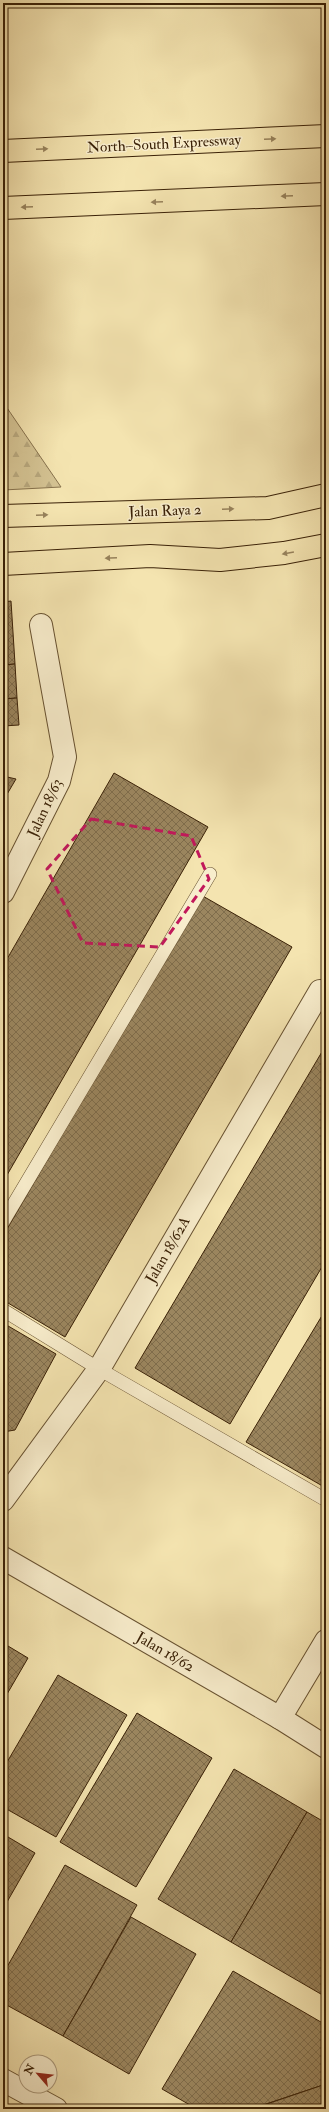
<svg xmlns="http://www.w3.org/2000/svg" width="329" height="2112" viewBox="0 0 329 2112" font-family="'IM FELL Double Pica',serif">
<defs>
<pattern id="forest-firs" width="22" height="20" patternUnits="userSpaceOnUse"><rect width="22" height="20" fill="#d4c393"/><path d="M5 1l3.5 6h-7zM16 11l3.5 6h-7z" fill="#b7a77d"/></pattern>
<pattern id="building-cross-hatch" width="8" height="8" patternUnits="userSpaceOnUse"><rect width="8" height="8" fill="#9b865f"/><path d="M0 0l8 8M0 8l8-8" fill="none" stroke="#7f6d4c"/></pattern>
</defs>
<rect width="100%" height="100%" fill="#f4e4b0"/>
<filter id="stains"><feTurbulence type="fractalNoise" baseFrequency=".005" numOctaves="4"/><feColorMatrix values="0 0 0 0 .2 0 0 0 0 .09 0 0 0 0 .02 0 0 0 .5 -.17"/></filter>
<radialGradient id="worn" r=".72"><stop offset=".6" stop-color="#630" stop-opacity="0"/><stop offset="1" stop-color="#630" stop-opacity=".3"/></radialGradient>
<polygon fill="url(#forest-firs)" stroke="#87724d" points="3,402 61,487 3,490"/>
<g fill="url(#building-cross-hatch)" stroke="#3a2107">
<polygon points="11,601 15,664 3,665 3,602"/>
<polygon points="15,664 17,698 3,699 3,665"/>
<polygon points="17,698 19,725 3,726 3,699"/>
<polygon points="114,773 208,827 3,1182 3,966"/>
<polygon points="3,776 16,779 3,801"/>
<polygon points="201,895 292,947 65,1337 3,1300 3,1236"/>
<polygon points="326,1045 326,1260 230,1424 135,1368"/>
<polygon points="326,1309 326,1488 246,1442"/>
<polygon points="3,1323 56,1354 15,1430 3,1432"/>
<polygon points="3,1643 28,1658 3,1701"/>
<polygon points="58,1675 127,1715 56,1837 3,1807 3,1769"/>
<polygon points="137,1713 212,1758 136,1887 60,1842"/>
<polygon points="234,1769 307,1812 231,1942 158,1899"/>
<polygon points="307,1812 326,1823 326,1997 231,1942"/>
<polygon points="3,1834 35,1853 3,1909"/>
<polygon points="65,1865 137,1905 63,2036 3,2003 3,1974"/>
<polygon points="131,1917 196,1954 129,2074 63,2036"/>
<polygon points="233,1971 326,2025 326,2084 251,2109 197,2109 162,2089"/>
<polygon points="326,2084 326,2109 255,2109 255,2108"/>
</g>
<g fill="none" stroke-linecap="round" stroke-linejoin="round">
<defs>
<g id="service">
<polyline points="3,1222 210,874"/>
<polyline points="3,1310 99,1369 326,1500"/>
</g>
<g id="minor">
<polyline points="3,892 59,781 65,757 41,625"/>
<polyline points="3,1500 99,1369 320,991"/>
<polyline points="3,1558 280,1718 326,1747"/>
<polyline points="280,1718 326,1641"/>
<polyline points="3,2080 56,2109"/>
</g>
<g id="primary">
<polyline points="3,516 268,508 326,495"/>
<polyline points="3,564 150,556 220,560 284,553 326,545"/>
</g>
<g id="motorway">
<polyline points="3,151 326,136"/>
<polyline points="3,208 326,194"/>
</g>
</defs>
<use href="#service" stroke="#685231" stroke-width="14"/>
<use href="#minor" stroke="#685231" stroke-width="24"/>
<use href="#primary" stroke="#3a2107" stroke-width="24"/>
<use href="#motorway" stroke="#3a2107" stroke-width="24"/>
<use href="#service" stroke="#f8edcc" stroke-width="13"/>
<use href="#minor" stroke="#f8edcc" stroke-width="22"/>
<use href="#primary" stroke="#f4e4b0" stroke-width="22"/>
<use href="#motorway" stroke="#f4e4b0" stroke-width="22"/>
</g>
<defs><path id="oneway-solid" d="M-6-.8H1V-3.2L6.5 0L1 3.2V.8H-6Z"/></defs>
<g fill="#97825c">
<use href="#oneway-solid" transform="translate(270 139) rotate(-3)"/>
<use href="#oneway-solid" transform="translate(42 149) rotate(-3)"/>
<use href="#oneway-solid" transform="translate(287 196) rotate(178)"/>
<use href="#oneway-solid" transform="translate(157 202) rotate(178)"/>
<use href="#oneway-solid" transform="translate(27 207) rotate(178)"/>
<use href="#oneway-solid" transform="translate(228 509) rotate(-2)"/>
<use href="#oneway-solid" transform="translate(42 515) rotate(-2)"/>
<use href="#oneway-solid" transform="translate(288 553) rotate(170)"/>
<use href="#oneway-solid" transform="translate(111 558) rotate(177)"/>
</g>
<path fill="none" stroke="#c2185b" stroke-width="3" stroke-dasharray="8 5" stroke-linejoin="round" d="M91 819 191 836 209 879 160 947 83 943 47 869Z"/>
<g text-anchor="middle" dominant-baseline="central" stroke-width="3" stroke-linejoin="round" paint-order="stroke">
<g font-size="15" fill="#3a2107" stroke="#f8edcc">
<text transform="translate(164 144) rotate(-3)">North–South Expressway</text>
<text transform="translate(165 511) rotate(-2)">Jalan Raya 2</text>
<text transform="translate(45 808) rotate(-65)">Jalan 18/63</text>
<text transform="translate(168 1250) rotate(-60)">Jalan 18/62A</text>
<text transform="translate(165 1652) rotate(30)">Jalan 18/62</text>
</g>
</g>
<rect width="329" height="2112" fill="none" stroke="#f4e4b0" stroke-width="16"/>
<rect x="4" y="4" width="321" height="2104" fill="none" stroke="#3a2107" stroke-width="2"/>
<rect x="8" y="8" width="313" height="2096" fill="none" stroke="#3a2107"/>
<g transform="translate(38 2074) rotate(298)"><circle r="19" fill="#f8edcc" stroke="#ac9b7d"/>
<path d="M0-3L7 15L0 10L-7 15Z" fill="#8f2418"/>
<text y="-6" font-size="11" font-weight="bold" text-anchor="middle" fill="#3a2107">N</text>
</g>
<rect width="100%" height="100%" filter="url(#stains)"/>
<rect width="100%" height="100%" fill="url(#worn)"/>
</svg>
